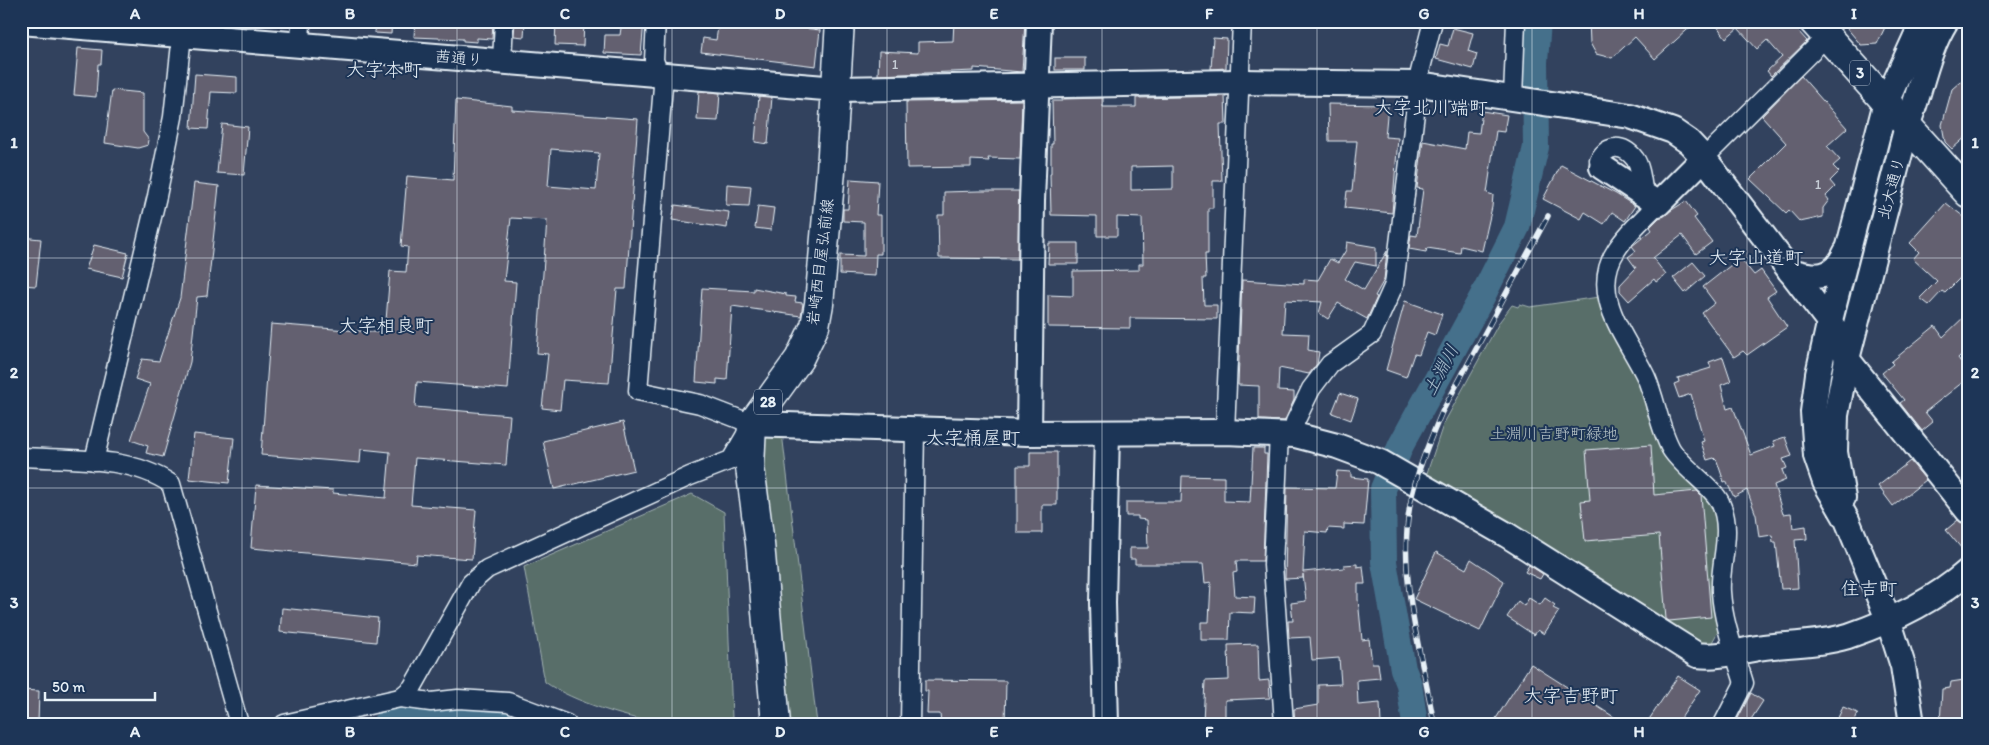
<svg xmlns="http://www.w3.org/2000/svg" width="1989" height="745" viewBox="0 0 1989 745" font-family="Itim,'Klee One',sans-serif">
<rect width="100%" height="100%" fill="#32425e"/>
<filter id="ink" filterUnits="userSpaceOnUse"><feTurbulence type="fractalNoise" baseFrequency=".02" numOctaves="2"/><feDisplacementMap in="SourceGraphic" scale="10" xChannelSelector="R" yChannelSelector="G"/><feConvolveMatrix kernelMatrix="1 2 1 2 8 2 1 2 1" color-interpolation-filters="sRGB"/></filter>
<g filter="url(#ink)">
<g fill="#596e69" stroke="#a0b0b0">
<polygon points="1599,297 1601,309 1611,330 1715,509 1719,566 1720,628 1711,644 1703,646 1513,524 1425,479 1443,425 1500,321 1512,305 1518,307 1520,304 1530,307"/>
<polygon points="782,433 817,724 787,724 760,465 761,434"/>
<path d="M692 494 724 512 732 718C711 720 688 725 667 724 634 721 571 701 545 682L524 567Z"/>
</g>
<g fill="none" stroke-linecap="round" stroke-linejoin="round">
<g stroke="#45708b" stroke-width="26">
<path d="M385 724C432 716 485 704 531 724"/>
<polyline points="1415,724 1409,684 1403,669 1384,562 1383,489 1401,445 1482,297 1517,227 1536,147 1535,62 1538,21"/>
</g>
</g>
<g fill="#646170" stroke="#e8f1f8" fill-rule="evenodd">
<polygon points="376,21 392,21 391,34 375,33"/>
<polygon points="415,21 493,21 492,39 477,38 477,42 463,41 463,39 414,37"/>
<polygon points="515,21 525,21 524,37 514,36"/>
<polygon points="556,21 584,21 583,46 555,45"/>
<polygon points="622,21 644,21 641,55 604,53 605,35 620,35"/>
<polygon points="719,21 742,21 820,30 816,66 701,52 703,38 716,40"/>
<polygon points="954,21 1025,21 1022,72 974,68 974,71 878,75 879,51 918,53 918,42 953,41"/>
<polygon points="1589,21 1697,21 1655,59 1635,37 1612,58 1596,54 1590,43"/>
<polygon points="1713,21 1789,21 1807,41 1771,76 1767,71 1782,57 1767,40 1757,49 1738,28 1726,38"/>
<polygon points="1841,21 1888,21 1877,44 1861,45"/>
<polygon points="1453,28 1473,33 1468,51 1477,54 1473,69 1436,59 1440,44 1448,46"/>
<polygon points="1213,38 1227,39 1226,68 1211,69"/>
<polygon points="78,48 102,50 101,64 98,64 96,97 74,95"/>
<rect x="1055" y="58" width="30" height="12"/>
<polygon points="195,74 237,77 237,93 211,92 208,129 191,128"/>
<polygon points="1968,75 1968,135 1952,149 1945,142 1942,125 1952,89"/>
<polygon points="1801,76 1847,128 1827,146 1840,160 1833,166 1839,172 1830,181 1835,187 1826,196 1829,200 1823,208 1823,217 1800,222 1789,210 1786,213 1750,179 1786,143 1762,116"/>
<polygon points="112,90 143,93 143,132 149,140 148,145 138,148 105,143"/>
<polygon points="699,91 720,93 718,121 697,120"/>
<polygon points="759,96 772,97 768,144 755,142"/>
<path d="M1225 96 1226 124H1220L1222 181H1213V208H1208V254H1205L1206 278H1203L1204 305H1217V319L1130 318V328L1048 327V295L1073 296V271L1139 270V264H1143L1142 218 1117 217V236H1097V216L1051 215 1050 174H1051V144H1053L1052 101H1062V99L1103 98V107H1136V98ZM1173 166V189L1131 190V167Z"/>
<path d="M456 100 512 106V110L638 119 626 289H617L609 383 563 380 560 410 542 408 548 354 537 353 547 220 511 218 504 281 516 282 508 389 417 382 415 407 510 415 506 465 415 458 411 505 476 510 472 559 417 555 416 563 251 548 256 485 333 490V493L386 498 390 452 361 449 360 463 261 455 271 324 385 333 390 271 406 272 408 247 401 246 407 176 453 180ZM551 149 599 153 596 190 548 186Z"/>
<polygon points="1022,100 1020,159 988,158 989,161 971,160 971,167 907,168 906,102"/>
<polygon points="1328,104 1388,105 1385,137 1398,138 1392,213 1345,208 1347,191 1352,191 1357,141 1329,141"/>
<polygon points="1482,111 1507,115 1504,132 1496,131 1487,193 1493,195 1492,207 1482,251 1461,246 1460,253 1427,248 1426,252 1409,249 1411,235 1417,236 1423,189 1417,188 1423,141 1465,149 1467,132 1479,133"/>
<polygon points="222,124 248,127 244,175 217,173"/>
<polygon points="1561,165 1616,194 1635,206 1625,221 1612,212 1604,224 1585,212 1581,219 1543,199"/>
<polygon points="850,179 878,181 876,215 881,215 881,254 876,254 875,276 840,274 840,255 864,256 864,222 843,221 843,209 848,209"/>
<polygon points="194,183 219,186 207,296 197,297 190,362 163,457 146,453 148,446 131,440 150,384 135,379 142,359 159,361 180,298"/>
<polygon points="727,184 751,186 749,206 726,205"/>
<polygon points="979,191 1019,191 1018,259 939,258 938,215 944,215 944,192"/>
<polygon points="1686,201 1697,216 1694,218 1712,242 1696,254 1682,235 1653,258 1666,275 1656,282 1654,279 1629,301 1620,291 1620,285 1636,268 1628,257 1636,251 1632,246 1652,230 1650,227 1659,218"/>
<polygon points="1946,203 1968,220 1968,270 1945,293 1942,291 1929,305 1920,298 1937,281 1913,259 1919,252 1910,243"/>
<polygon points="675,205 729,212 727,228 672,220"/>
<polygon points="758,206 774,208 771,230 755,228"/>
<polygon points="21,237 41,239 36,286 21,285"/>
<polygon points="1347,242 1376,247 1376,266 1355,262 1345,279 1364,290 1387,251 1384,280 1375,296 1377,297 1367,319 1338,303 1328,319 1319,313 1322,302 1285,300 1283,333 1309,334 1308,350 1319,352 1317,364 1309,374 1279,368 1278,391 1294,392 1294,400 1285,421 1259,420 1259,386 1238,385 1242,280 1304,284 1304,279 1318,280 1330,259 1338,263 1346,250"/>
<polygon points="1049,243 1078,243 1078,264 1048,264"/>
<polygon points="94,245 128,253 122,277 86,269"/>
<polygon points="1740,258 1754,275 1761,270 1776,291 1767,297 1787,327 1747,355 1743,351 1734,357 1702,313 1715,303 1703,287"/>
<polygon points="1693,262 1705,276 1685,293 1673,278"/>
<polygon points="702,288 754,291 754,288 786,294 786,296 796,297 795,302 803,303 801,316 732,306 727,380 717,379 717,384 696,382"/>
<polygon points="1405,301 1442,314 1435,335 1427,332 1419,355 1414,354 1406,377 1386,370"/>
<polygon points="1968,313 1968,348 1958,358 1968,371 1968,378 1925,412 1933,422 1922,431 1900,403 1904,400 1882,373 1893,364 1891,362 1935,326 1943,337"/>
<polygon points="1723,357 1731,381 1721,385 1727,409 1733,407 1751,455 1775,446 1773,441 1785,437 1792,456 1783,459 1787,468 1782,470 1786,480 1774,485 1783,514 1791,513 1793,528 1806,526 1807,539 1795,540 1798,588 1781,589 1776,542 1773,542 1772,535 1759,537 1756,515 1747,490 1734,497 1726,481 1724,482 1717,461 1714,458 1707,460 1701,442 1704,441 1691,394 1679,398 1674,384 1679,382 1678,378 1711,368 1709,362"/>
<polygon points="1340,393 1358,399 1351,420 1332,413"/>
<polygon points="623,422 634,470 554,489 543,441"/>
<polygon points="194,434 234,438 229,483 189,479"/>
<polygon points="1651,445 1654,495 1697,491 1701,495 1711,617 1669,621 1666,619 1659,535 1585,541 1581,501 1590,500 1586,450"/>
<polygon points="1253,448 1264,448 1264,454 1267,454 1263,561 1236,561 1237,572 1233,573 1235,596 1255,597 1254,613 1230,612 1229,640 1201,640 1201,622 1209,622 1211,582 1205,583 1203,564 1135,564 1135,559 1130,559 1130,548 1148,548 1147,520 1138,519 1138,516 1126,516 1126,502 1181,502 1182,476 1224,477 1224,501 1250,502"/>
<polygon points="1030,452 1057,452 1057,505 1042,505 1042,533 1017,533 1017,466 1030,466"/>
<polygon points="1910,461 1926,480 1893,506 1878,486"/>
<polygon points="1337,471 1351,472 1351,477 1368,479 1364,525 1344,524 1344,529 1328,528 1327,533 1305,531 1303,572 1344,568 1344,565 1357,564 1357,567 1363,566 1365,584 1358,584 1358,599 1362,640 1369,639 1372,663 1378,663 1380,678 1357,680 1358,705 1380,703 1381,724 1295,724 1294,709 1318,705 1318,685 1341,684 1339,658 1312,660 1310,637 1289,638 1288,621 1293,621 1291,603 1306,601 1303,574 1303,578 1285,579 1287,487 1335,488"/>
<polygon points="1958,520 1968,526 1968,556 1946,530"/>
<polygon points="1436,552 1466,569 1471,559 1504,581 1480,631 1414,599"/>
<polygon points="1529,565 1543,574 1540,579 1525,572"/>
<polygon points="1529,598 1540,605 1545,598 1555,605 1553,608 1559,611 1544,634 1538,630 1534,635 1507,617 1518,601 1524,606"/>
<polygon points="282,608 378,618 376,642 280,632"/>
<polygon points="1258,644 1259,681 1269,680 1270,698 1225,700 1225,720 1203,721 1205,681 1229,680 1228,645"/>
<polygon points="1531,664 1570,689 1625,724 1501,724 1495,720"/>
<polygon points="1678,676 1700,690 1677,724 1646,724"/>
<polygon points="925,680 1006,681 1005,724 941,724 940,714 927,714 928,691 925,691"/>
<polygon points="1964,680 1964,687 1968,686 1968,724 1940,724 1942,689 1950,688 1951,682"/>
<polygon points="21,690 39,691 38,724 21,724"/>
<polygon points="1751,693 1763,701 1748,724 1735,724"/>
<polygon points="1843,707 1858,713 1853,724 1837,720"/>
</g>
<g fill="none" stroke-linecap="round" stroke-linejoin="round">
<defs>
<g id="street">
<polyline points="300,45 301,21"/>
<polyline points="502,61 504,21"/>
<polyline points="1513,97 1516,21"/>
<polyline points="1704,158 1827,36"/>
<path d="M1602 167 1599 160C1608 144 1623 144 1635 159 1641 167 1642 185 1644 195"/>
<path d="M1658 204C1644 218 1628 232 1617 249 1587 294 1627 337 1646 377 1656 400 1659 427 1671 449 1682 467 1712 486 1720 502 1734 532 1719 562 1721 592 1723 623 1735 653 1744 683L1723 724"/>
<polyline points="1225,432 1242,21"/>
<polyline points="1279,434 1273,565 1284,724"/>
<polyline points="1295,435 1295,422 1311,389 1330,364 1372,334 1394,285 1420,72 1433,21"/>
<path d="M21 457C70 460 129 455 171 484L239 724"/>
<polyline points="94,461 157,196 173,117 182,35"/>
<polyline points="400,698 412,688 471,583 487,569 690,476 731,460 752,424 700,404 638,391 663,86 654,60 656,21"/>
<polyline points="284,724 400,698 431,702 458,699 508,702 567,724"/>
<polyline points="910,724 915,430"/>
</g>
<g id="secondary">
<polyline points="21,22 837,89 1239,82 1419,84 1630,116 1673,131 1689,142 1704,158 1840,336 1847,359 1968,511"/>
<polyline points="1602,167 1658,204 1704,158"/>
<path d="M1790 271C1816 278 1833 281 1846 252"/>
<path d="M752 424 1029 433 1225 432 1295 435 1337 446 1380 462 1507 535 1697 655C1721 658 1741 650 1764 647 1792 644 1821 644 1848 636 1889 622 1935 600 1968 571"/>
<polyline points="1029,433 1032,201 1039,21"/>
<path d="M1843 498 1835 452 1836 415 1847 359 1907 126C1921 91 1926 53 1946 21"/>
<polyline points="1106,724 1103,603 1107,433"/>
<polyline points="1912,724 1903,666 1888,619 1847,520 1825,482 1816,456 1813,412 1818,374 1829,324 1886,102 1923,21"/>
</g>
<g id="primary">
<polyline points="1813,21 1968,193"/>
<polyline points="776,724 760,544 750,467 752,424 799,359 815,326 819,304 831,171 840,21"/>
</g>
</defs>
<use href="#street" stroke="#e8f1f8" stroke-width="21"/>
<use href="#secondary" stroke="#e8f1f8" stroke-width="28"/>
<use href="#primary" stroke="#e8f1f8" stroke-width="31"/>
<use href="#street" stroke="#1d3557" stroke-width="18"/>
<use href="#secondary" stroke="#1d3557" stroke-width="24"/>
<use href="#primary" stroke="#1d3557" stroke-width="28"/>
<defs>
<path id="rail" d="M1434 724C1422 653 1397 578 1410 505 1416 473 1429 442 1442 412L1548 216"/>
</defs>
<use href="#rail" stroke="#e8f1f8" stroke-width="5.5"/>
<use href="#rail" stroke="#1d3557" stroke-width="4" stroke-dasharray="11" stroke-linecap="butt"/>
</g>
</g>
<path fill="none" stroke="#e8f1f8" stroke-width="1" stroke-opacity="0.55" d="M242 21V724M457 21V724M672 21V724M887 21V724M1102 21V724M1317 21V724M1532 21V724M1747 21V724M21 258H1968M21 488H1968"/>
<g text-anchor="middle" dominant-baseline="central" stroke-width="4" stroke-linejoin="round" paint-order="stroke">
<g font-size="14" fill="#c7cdd6">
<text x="895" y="64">1</text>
<text x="1818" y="184">1</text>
</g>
<g fill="#1d3557" stroke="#abb9c8" stroke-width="1">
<rect x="1850" y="60.5" width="20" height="25" rx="4"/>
<rect x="754" y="389.5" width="28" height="25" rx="4"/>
</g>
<g font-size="15" font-weight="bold" fill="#e8f1f8">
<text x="1860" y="73">3</text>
<text x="768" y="402">28</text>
</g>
<g font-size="16" fill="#e8f1f8" stroke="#1d3557">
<text transform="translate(459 58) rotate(5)">茜通り</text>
<text transform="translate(1891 188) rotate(-75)">北大通り</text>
<text transform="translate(820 262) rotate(-83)">岩崎西目屋弘前線</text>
</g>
<g font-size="16" fill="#b6c3c6" stroke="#1d3557">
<text x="1554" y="433">土淵川吉野町緑地</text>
</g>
<g font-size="18" font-style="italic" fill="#afc4d2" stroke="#1d3557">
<text transform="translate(1441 370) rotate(-62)">土淵川</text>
</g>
<g font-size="19" fill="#e8f1f8" stroke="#1d3557">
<text x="384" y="69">大字本町</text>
<text x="1431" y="107">大字北川端町</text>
<text x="1756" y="257">大字山道町</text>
<text x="386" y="325">大字相良町</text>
<text x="973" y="437">大字桶屋町</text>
<text x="1869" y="588">住吉町</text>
<text x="1571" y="695">大字吉野町</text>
</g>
</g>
<rect width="1989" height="745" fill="none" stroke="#1d3557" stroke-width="55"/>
<path d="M45 692v8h110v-8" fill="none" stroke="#e8f1f8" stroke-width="2.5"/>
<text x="52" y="692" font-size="15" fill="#e8f1f8" stroke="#1d3557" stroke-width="4" paint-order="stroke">50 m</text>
<rect x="28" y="28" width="1934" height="690" fill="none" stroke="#e8f1f8" stroke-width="2"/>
<g font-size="16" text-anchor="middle" font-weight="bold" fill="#e8f1f8">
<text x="135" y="19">A</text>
<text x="350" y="19">B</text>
<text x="565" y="19">C</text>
<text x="780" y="19">D</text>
<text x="994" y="19">E</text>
<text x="1209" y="19">F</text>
<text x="1424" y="19">G</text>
<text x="1639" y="19">H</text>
<text x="1854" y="19">I</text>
<text x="14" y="148">1</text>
<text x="1975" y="148">1</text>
<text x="14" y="378">2</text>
<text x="1975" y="378">2</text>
<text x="14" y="608">3</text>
<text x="1975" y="608">3</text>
<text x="135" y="737">A</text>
<text x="350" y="737">B</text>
<text x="565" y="737">C</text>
<text x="780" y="737">D</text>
<text x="994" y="737">E</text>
<text x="1209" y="737">F</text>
<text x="1424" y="737">G</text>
<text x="1639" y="737">H</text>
<text x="1854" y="737">I</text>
</g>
</svg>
